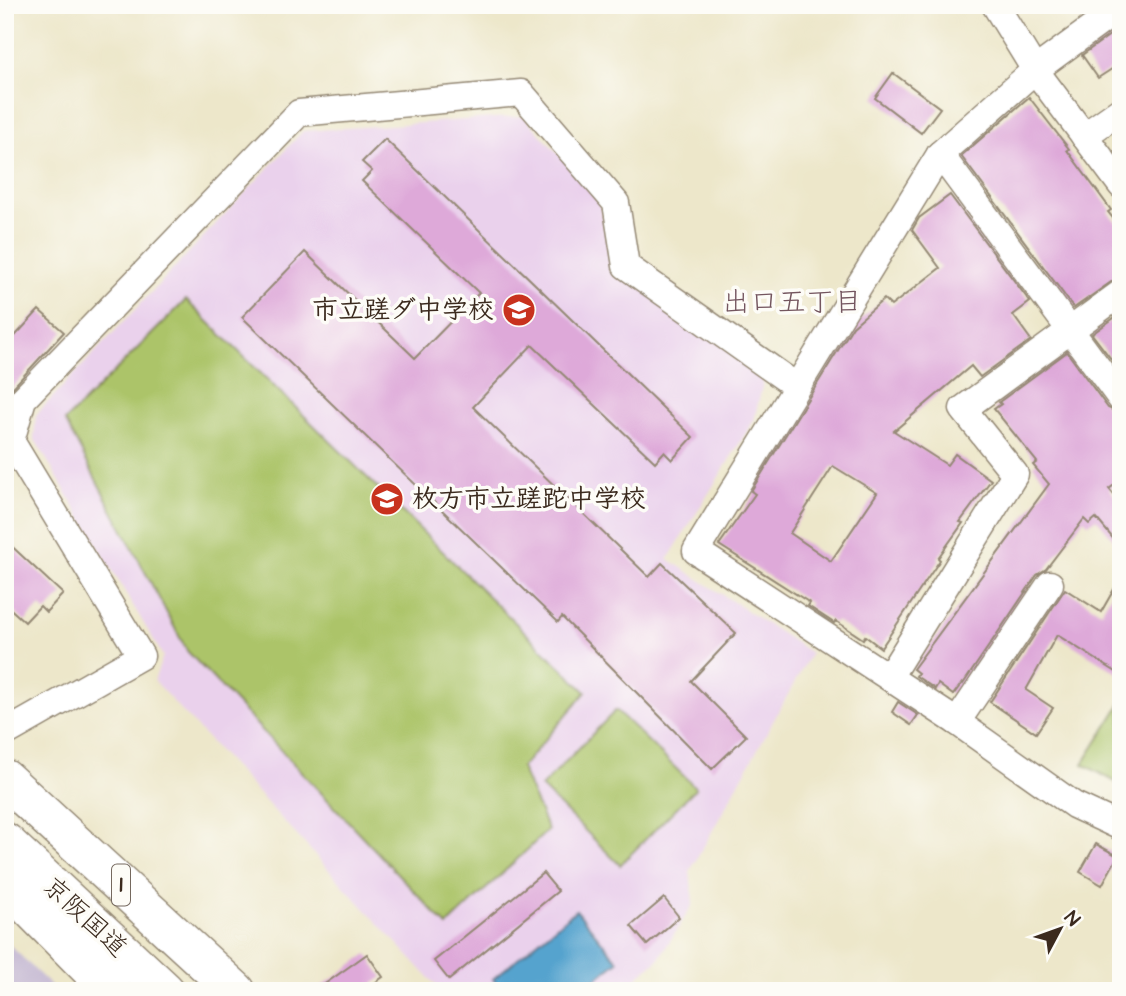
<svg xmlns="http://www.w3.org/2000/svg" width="1126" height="996" viewBox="0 0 1126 996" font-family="'Architects Daughter','Klee One',sans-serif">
<rect width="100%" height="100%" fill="#fdfcf7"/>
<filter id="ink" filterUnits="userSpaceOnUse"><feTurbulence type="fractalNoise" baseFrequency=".0143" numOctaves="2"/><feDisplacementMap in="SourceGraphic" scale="14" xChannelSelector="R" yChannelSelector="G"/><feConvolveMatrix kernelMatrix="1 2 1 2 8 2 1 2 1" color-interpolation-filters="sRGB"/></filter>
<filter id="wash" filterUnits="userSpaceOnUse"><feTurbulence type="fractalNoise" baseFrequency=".00686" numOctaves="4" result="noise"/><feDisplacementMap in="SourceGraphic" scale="28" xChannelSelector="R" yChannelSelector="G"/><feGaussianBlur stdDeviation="1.57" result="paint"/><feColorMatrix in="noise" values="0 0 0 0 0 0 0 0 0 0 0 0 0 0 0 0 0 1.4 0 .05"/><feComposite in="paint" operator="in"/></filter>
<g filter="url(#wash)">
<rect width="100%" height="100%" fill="#ede7ca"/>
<polygon fill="#ead1ec" points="524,116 597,197 618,264 759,367 763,383 754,420 668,559 811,653 690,871 693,904 658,960 621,991 441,991 154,681 163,656 34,438 36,415 303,131"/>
<polygon fill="#cabfd6" points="5,940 37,972 57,991 5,991"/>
<g fill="#acc469" stroke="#747744" stroke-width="2">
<polygon points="186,300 586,692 521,768 548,830 447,926 187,651 65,421"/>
<polygon points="1121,704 1121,785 1083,764"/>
<polygon points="616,710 696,788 620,865 541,787"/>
</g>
<polygon fill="#54a3ce" stroke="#486676" stroke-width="2" points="576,910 618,961 581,991 502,991 493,979"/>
<g id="blocks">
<g fill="#dea9d9" fill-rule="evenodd">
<polygon points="1121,27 1121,63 1098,78 1082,55"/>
<polygon points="893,73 940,108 921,133 875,98"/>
<polygon points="1029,97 1069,149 1067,150 1111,210 1108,212 1121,228 1121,275 1074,308 961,156"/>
<polygon points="385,139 693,437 672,460 664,452 655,462 532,345 473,407 649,577 662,563 736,633 691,681 746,736 712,769 562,617 558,622 242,317 305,252 415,358 479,293 362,181 372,171 362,162"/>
<path d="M950 195 1030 302 1013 315 1031 340 980 377 971 366 894 431 947 465 955 454 991 480 960 522 963 523 938 558 940 560 881 648 865 636 863 639 836 621 834 623 808 606 810 603 719 545 755 494 751 491 853 326 884 299 891 306 940 268 912 230 919 218ZM833 466 877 493 831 561 790 533Z"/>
<polygon points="39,310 64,332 5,396 5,347"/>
<polygon points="1121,313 1121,372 1092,334"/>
<polygon points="1067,352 1108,408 1121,414 1121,480 1109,489 1121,503 1121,548 1096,518 1089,524 1084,519 1046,569 1037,575 963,684 962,683 953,695 938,684 935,689 916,676 918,673 913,669 1049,484 1033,465 1037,462 994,409 1001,404 999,402"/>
<polygon points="5,540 63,594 46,612 40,606 25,622 5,604"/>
<polygon points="1121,577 1121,675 1057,635 1026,690 1053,708 1036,733 990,702 1065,589 1101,612"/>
<polygon points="898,702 918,715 911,725 892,712"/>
<polygon points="1096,844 1118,856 1102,885 1080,872"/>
<polygon points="543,873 558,891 449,980 434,961"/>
<polygon points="664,898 679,917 647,945 631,926"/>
<polygon points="367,954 383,977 363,991 315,991"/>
</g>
</g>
</g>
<g filter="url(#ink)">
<use href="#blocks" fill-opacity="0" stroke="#948874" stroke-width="2"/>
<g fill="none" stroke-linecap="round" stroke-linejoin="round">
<defs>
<g id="street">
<polyline points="995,5 1035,70 1121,185"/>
<polyline points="1121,7 1035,70 940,154 696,551 957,722 1074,805 1121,827"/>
<polyline points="1084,136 1121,110"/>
<polyline points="940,154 1121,399"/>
<polyline points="889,677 1015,474 963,409 1121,293"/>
<polyline points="957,722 1050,584"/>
<polyline points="9,731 141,656 11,441 23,399 299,113 521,93 616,203 626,266 796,386"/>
</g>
<g id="highway">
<polyline points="5,779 236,991"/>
<polyline points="5,842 165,991"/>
<polyline points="5,883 112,991"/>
</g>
</defs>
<use href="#street" stroke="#948874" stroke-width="29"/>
<use href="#highway" stroke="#948874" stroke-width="41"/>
<use href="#street" stroke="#fff" stroke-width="26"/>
<use href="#highway" stroke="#fff" stroke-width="38"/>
</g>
</g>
<defs>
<symbol id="school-disc" viewBox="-11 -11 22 22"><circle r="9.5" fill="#c8321e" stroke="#fdfcf7"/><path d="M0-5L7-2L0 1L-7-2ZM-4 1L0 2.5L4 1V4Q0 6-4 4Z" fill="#fff"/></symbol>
</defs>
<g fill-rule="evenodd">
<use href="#school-disc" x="500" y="291" width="38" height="38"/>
<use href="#school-disc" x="368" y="480" width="38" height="38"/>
</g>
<g text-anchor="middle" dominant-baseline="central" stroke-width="7" stroke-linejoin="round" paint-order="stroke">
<rect fill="#fdfcf7" stroke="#75695f" stroke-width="2" x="112" y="864.5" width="18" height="41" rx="5"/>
<g font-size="24" font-weight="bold" fill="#3b2a1e">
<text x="121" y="885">1</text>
</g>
<g font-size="26" font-weight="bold" fill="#3b2a1e" stroke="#fdfcf7" text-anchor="end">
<text x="494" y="310">市立蹉ダ中学校</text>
<text x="412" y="499" text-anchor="start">枚方市立蹉跎中学校</text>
</g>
<g font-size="26" fill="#3b2a1e" stroke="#fdfcf7">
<text transform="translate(85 917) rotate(43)">京阪国道</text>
</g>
<g font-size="28" fill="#74565f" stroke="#fdfcf7">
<text x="792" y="302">出口五丁目</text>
</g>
</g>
<rect width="1126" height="996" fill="none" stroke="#fdfcf7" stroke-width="28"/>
<g transform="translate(1060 929) rotate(49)" stroke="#fdfcf7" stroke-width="5" paint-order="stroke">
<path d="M0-5L12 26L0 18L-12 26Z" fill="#3b2a1e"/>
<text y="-10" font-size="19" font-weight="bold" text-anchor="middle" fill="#3b2a1e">N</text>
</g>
</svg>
